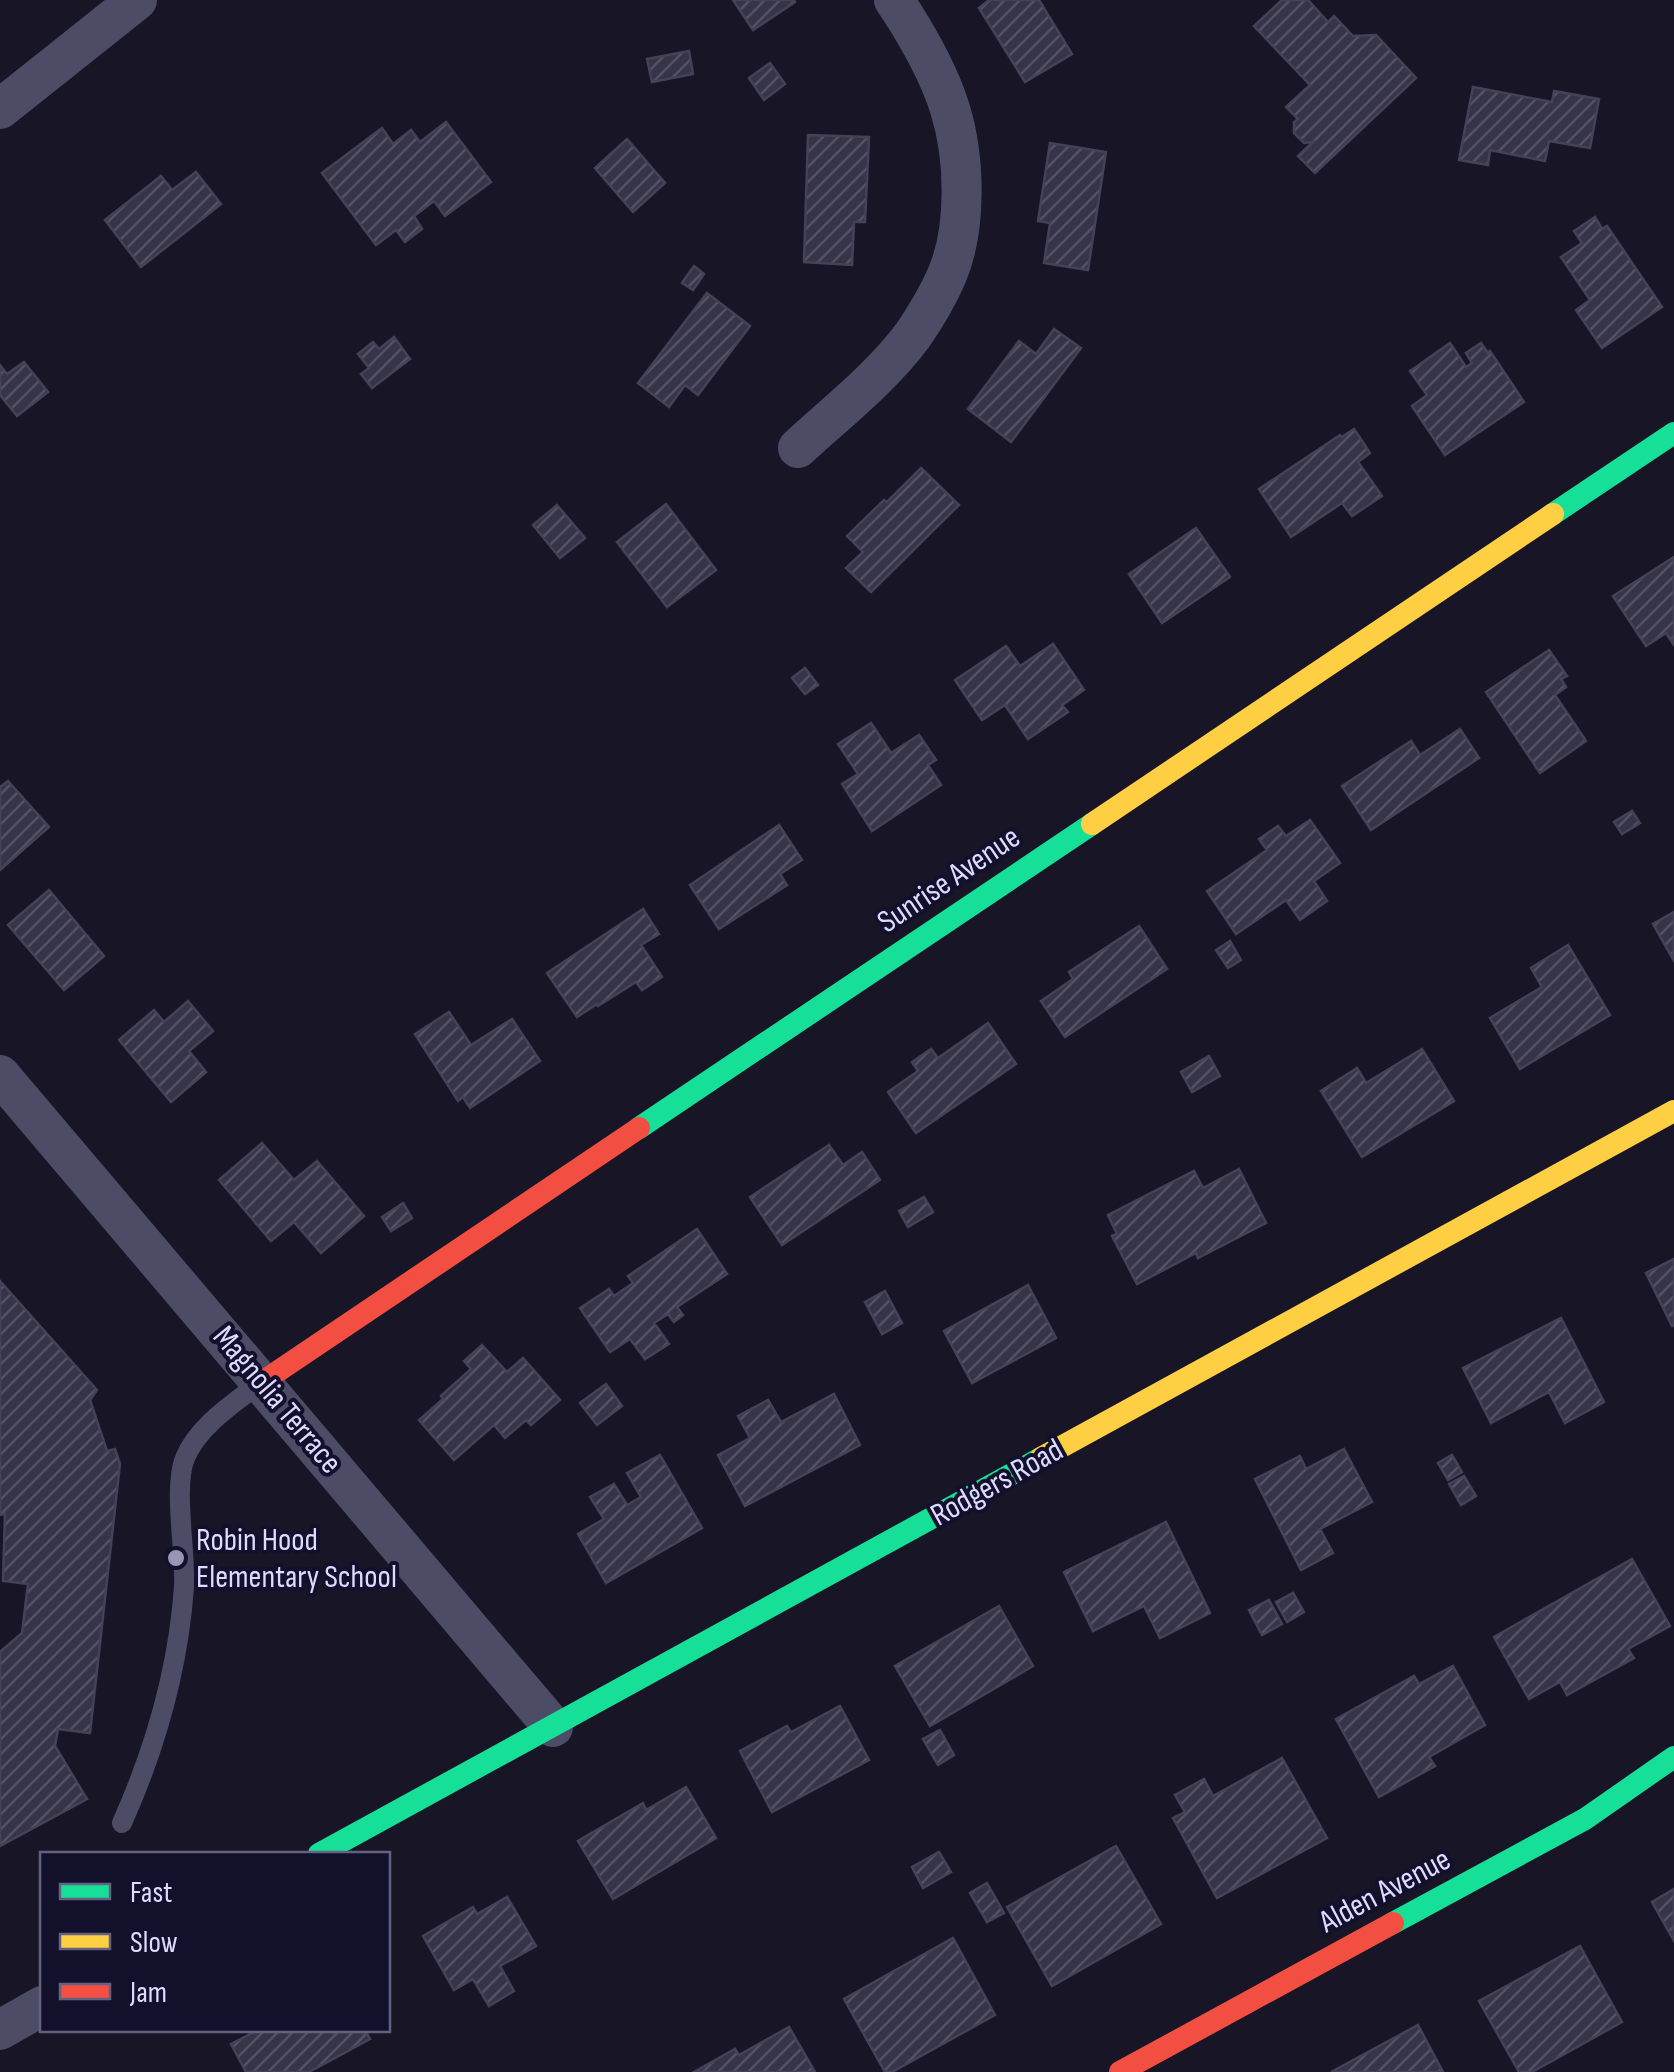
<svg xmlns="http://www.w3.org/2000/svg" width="1674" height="2072" viewBox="0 0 1674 2072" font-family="'Sofia Sans Condensed',sans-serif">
<defs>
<pattern id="building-hatch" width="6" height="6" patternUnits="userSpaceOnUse" patternTransform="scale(2.5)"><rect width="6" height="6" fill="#363447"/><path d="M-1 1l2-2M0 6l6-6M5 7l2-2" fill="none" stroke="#535163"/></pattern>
</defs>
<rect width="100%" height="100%" fill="#181626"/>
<g fill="url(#building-hatch)" stroke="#444159" stroke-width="2.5">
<polygon points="733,0 794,0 795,2 753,30"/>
<polygon points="989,0 1039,0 1072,54 1025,82 979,8"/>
<polygon points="1282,0 1308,0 1328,22 1334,16 1353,36 1376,35 1416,78 1315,173 1298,156 1313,142 1304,143 1294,133 1294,122 1298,119 1286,107 1310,85 1254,26"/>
<polygon points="689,51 693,74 652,82 647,59"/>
<polygon points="770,63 785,84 764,100 749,78"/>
<polygon points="1473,87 1552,102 1554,91 1599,99 1590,148 1549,141 1545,161 1490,150 1488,165 1459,160"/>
<polygon points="446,122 491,182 445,216 434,201 414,216 422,229 405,242 396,230 376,245 322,173 382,128 393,144 411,130 420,142"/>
<polygon points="808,135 869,137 865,222 854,222 852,265 804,262"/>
<polygon points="627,139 665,183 633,212 595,168"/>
<polygon points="1050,143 1106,152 1088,270 1044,263 1050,223 1038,221"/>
<polygon points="196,172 221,204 141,267 105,220 161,176 172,190"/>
<polygon points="1595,217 1602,229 1607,226 1662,307 1602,348 1576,310 1590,300 1561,257 1582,243 1574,231"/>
<polygon points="694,266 704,274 693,290 682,283"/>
<polygon points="707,293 750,326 698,395 685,385 669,407 638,383"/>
<polygon points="1054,329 1081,348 1011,442 968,409 1019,341 1036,354"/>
<polygon points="394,337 410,359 372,388 361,374 369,368 358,354 373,342 379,349"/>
<polygon points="1450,343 1466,367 1472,363 1466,353 1481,343 1488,353 1490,351 1524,402 1445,455 1412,406 1427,395 1410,371"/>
<polygon points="24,362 48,392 17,416 0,395 0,365 7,374"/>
<polygon points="1354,429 1370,453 1358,462 1382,496 1352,516 1342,503 1291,537 1259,489 1340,435 1342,437"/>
<polygon points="921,468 959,505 871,592 846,568 863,552 847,536 884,500 887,502"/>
<polygon points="666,504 716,570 667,607 617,542"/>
<polygon points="557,505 585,538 560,558 533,525"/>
<polygon points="1196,528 1230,577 1162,623 1129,574"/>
<polygon points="1674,557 1674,645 1666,633 1646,646 1613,596"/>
<polygon points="1053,644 1084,690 1062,705 1068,712 1028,739 1005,705 982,720 955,680 1006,646 1020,666"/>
<polygon points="1549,650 1567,676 1561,679 1566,687 1555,695 1586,741 1540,773 1486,692"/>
<polygon points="805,668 818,685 805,694 792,678"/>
<polygon points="871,723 891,753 919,735 936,760 928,765 941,785 872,831 842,784 858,774 838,744"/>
<polygon points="1460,729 1479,758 1371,830 1342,786 1411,741 1420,755"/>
<polygon points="8,781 49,827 0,870 0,787"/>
<polygon points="1632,811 1640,823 1622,834 1614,822"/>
<polygon points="1310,820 1340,863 1314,881 1327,901 1300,920 1286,900 1236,934 1207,891 1267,850 1259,839 1278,826 1286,836"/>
<polygon points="779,825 802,860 780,874 787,885 719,929 690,885"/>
<polygon points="49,890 104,956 64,990 8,925"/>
<polygon points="643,909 659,934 641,945 662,977 642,990 636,982 598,1006 597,1004 577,1017 547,973"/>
<polygon points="1674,912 1674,961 1653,924"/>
<polygon points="1139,926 1167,969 1065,1037 1041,1001 1073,979 1069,972"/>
<polygon points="1230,941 1241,960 1228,968 1216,950"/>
<polygon points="1568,945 1610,1015 1520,1069 1490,1018 1542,987 1531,968"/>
<polygon points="188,1001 213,1031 189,1051 206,1072 171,1102 119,1040 154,1010 164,1022"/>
<polygon points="449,1012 471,1045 512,1019 540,1061 470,1108 463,1097 458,1101 415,1034"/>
<polygon points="988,1023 1016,1064 916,1133 888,1092 918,1071 912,1062 931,1049 938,1058"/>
<polygon points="1422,1049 1454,1101 1362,1157 1321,1091 1357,1068 1366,1083"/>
<polygon points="1209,1056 1220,1076 1192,1092 1181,1072"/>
<polygon points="262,1143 294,1180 317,1161 364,1216 321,1253 294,1222 271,1241 219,1180"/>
<polygon points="829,1145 843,1165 862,1152 880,1180 782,1245 750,1197"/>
<polygon points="1239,1169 1266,1223 1198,1258 1196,1253 1137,1284 1112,1236 1117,1234 1108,1215 1194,1171 1203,1188"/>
<polygon points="924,1197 933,1212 908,1227 899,1211"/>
<polygon points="403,1203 412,1218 391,1231 382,1217"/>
<polygon points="697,1229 727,1274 677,1307 683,1315 674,1322 668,1314 654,1323 669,1344 645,1359 630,1339 610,1352 580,1308 609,1289 614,1296 633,1283 628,1276"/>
<polygon points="1674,1259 1674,1325 1672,1326 1646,1273"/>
<polygon points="0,1281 97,1390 90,1400 107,1451 115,1449 120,1464 90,1733 58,1729 55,1746 87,1799 0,1846 0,1652 22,1633 28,1584 3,1581 5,1514 0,1515"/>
<polygon points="1028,1285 1056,1338 972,1383 944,1331"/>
<polygon points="885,1291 902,1323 882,1334 865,1302"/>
<polygon points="1561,1318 1604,1402 1565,1423 1549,1392 1491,1423 1463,1368"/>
<polygon points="482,1345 507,1372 523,1358 560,1400 531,1425 526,1420 505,1438 494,1425 454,1460 419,1420 443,1399 441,1396 471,1369 464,1361"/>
<polygon points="606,1384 622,1406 597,1425 580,1403"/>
<polygon points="834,1394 860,1445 745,1506 718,1455 750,1438 738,1416 768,1400 781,1422"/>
<polygon points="1344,1449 1372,1502 1320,1529 1333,1553 1301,1570 1255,1479 1300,1456 1306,1469"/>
<polygon points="660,1455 702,1528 606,1583 578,1534 604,1519 590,1497 614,1484 627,1505 641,1497 627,1473"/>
<polygon points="1452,1455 1462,1472 1448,1480 1438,1463"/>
<polygon points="1464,1476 1476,1496 1461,1505 1449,1484"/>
<polygon points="1166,1522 1210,1613 1160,1638 1144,1606 1093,1631 1064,1572"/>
<polygon points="1632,1559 1670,1626 1628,1649 1634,1658 1567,1695 1560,1682 1529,1699 1494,1637"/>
<polygon points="1293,1593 1304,1612 1287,1622 1276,1602"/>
<polygon points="1269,1600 1282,1624 1262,1635 1249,1610"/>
<polygon points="999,1606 1033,1666 930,1726 895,1666"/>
<polygon points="1453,1666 1485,1725 1429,1757 1435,1766 1379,1797 1336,1719 1414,1676 1419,1684"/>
<polygon points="840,1706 869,1760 772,1812 740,1751 787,1726 791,1732"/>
<polygon points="940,1730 954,1755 938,1765 923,1739"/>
<polygon points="1282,1758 1327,1838 1217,1898 1173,1818 1185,1812 1175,1795 1204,1779 1213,1796"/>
<polygon points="686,1787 716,1838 613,1899 578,1841 643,1803 646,1810"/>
<polygon points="1116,1846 1161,1924 1052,1986 1007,1907"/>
<polygon points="939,1852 951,1872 923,1888 912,1867"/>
<polygon points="987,1883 1004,1913 987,1922 970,1893"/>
<polygon points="1674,1889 1674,1941 1652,1902"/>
<polygon points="507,1897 536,1946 500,1966 514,1991 489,2006 473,1979 454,1990 423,1936 473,1907 477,1914"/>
<polygon points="953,1938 995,2015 892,2072 885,2072 844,1999"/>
<polygon points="1580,1946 1622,2022 1532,2072 1519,2072 1479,2001"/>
<polygon points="1418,2025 1443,2072 1331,2072"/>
<polygon points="789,2027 815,2072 694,2072 735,2049 739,2055"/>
<polygon points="258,2030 365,2030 370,2039 309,2072 246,2072 231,2044"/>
</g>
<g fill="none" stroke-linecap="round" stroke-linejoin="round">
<path stroke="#4c4c67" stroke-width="20" d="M122 1823C156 1747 178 1671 184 1587 186 1552 173 1487 185 1458 198 1426 234 1403 260 1383"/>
<g stroke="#4c4c67" stroke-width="40">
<polyline points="0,109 137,0"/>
<path d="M798 448C837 412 881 378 913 335 926 316 938 296 947 275 967 228 965 157 950 109 938 70 916 33 894 0"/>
<polyline points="0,1075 553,1727"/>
<polyline points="0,2030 42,2006"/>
</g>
<g stroke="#16e098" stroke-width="22">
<polyline points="1553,514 1674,433"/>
<polyline points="639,1128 1092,824"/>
<polyline points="319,1854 1041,1458"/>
<polyline points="1393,1923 1585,1819 1674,1757"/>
</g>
<g stroke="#ffcf43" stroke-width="22">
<polyline points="1092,824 1553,514"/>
<polyline points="1041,1458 1674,1111"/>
</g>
<g stroke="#f24e42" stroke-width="22">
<polyline points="262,1382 639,1128"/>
<polyline points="1120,2072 1393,1923"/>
</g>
</g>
<circle fill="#9896b3" stroke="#13102c" stroke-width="4" cx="176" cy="1558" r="10"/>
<g text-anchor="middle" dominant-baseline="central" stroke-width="8" stroke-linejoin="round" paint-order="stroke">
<g font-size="32" fill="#dddbff" stroke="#13102c">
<text transform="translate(949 880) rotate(-34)">Sunrise Avenue</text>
<text transform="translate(277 1400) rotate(50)">Magnolia Terrace</text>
<text transform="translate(997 1483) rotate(-29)">Rodgers Road</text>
<text transform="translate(1385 1891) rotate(-28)">Alden Avenue</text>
</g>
<g font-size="32" fill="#dddbff" stroke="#13102c" text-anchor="start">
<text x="196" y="1540">Robin Hood<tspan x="196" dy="37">Elementary School</tspan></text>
</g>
</g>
<rect x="40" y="1852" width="350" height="180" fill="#13102c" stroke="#646180" stroke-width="2.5"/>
<rect x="60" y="1884" width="50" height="15" fill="#16e098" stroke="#646180" stroke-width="2.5"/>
<text x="130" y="1902" font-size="30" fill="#dddbff">Fast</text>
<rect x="60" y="1934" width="50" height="15" fill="#ffcf43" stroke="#646180" stroke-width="2.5"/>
<text x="130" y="1952" font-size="30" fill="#dddbff">Slow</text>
<rect x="60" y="1984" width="50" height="15" fill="#f24e42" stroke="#646180" stroke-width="2.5"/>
<text x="130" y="2002" font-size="30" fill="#dddbff">Jam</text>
</svg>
